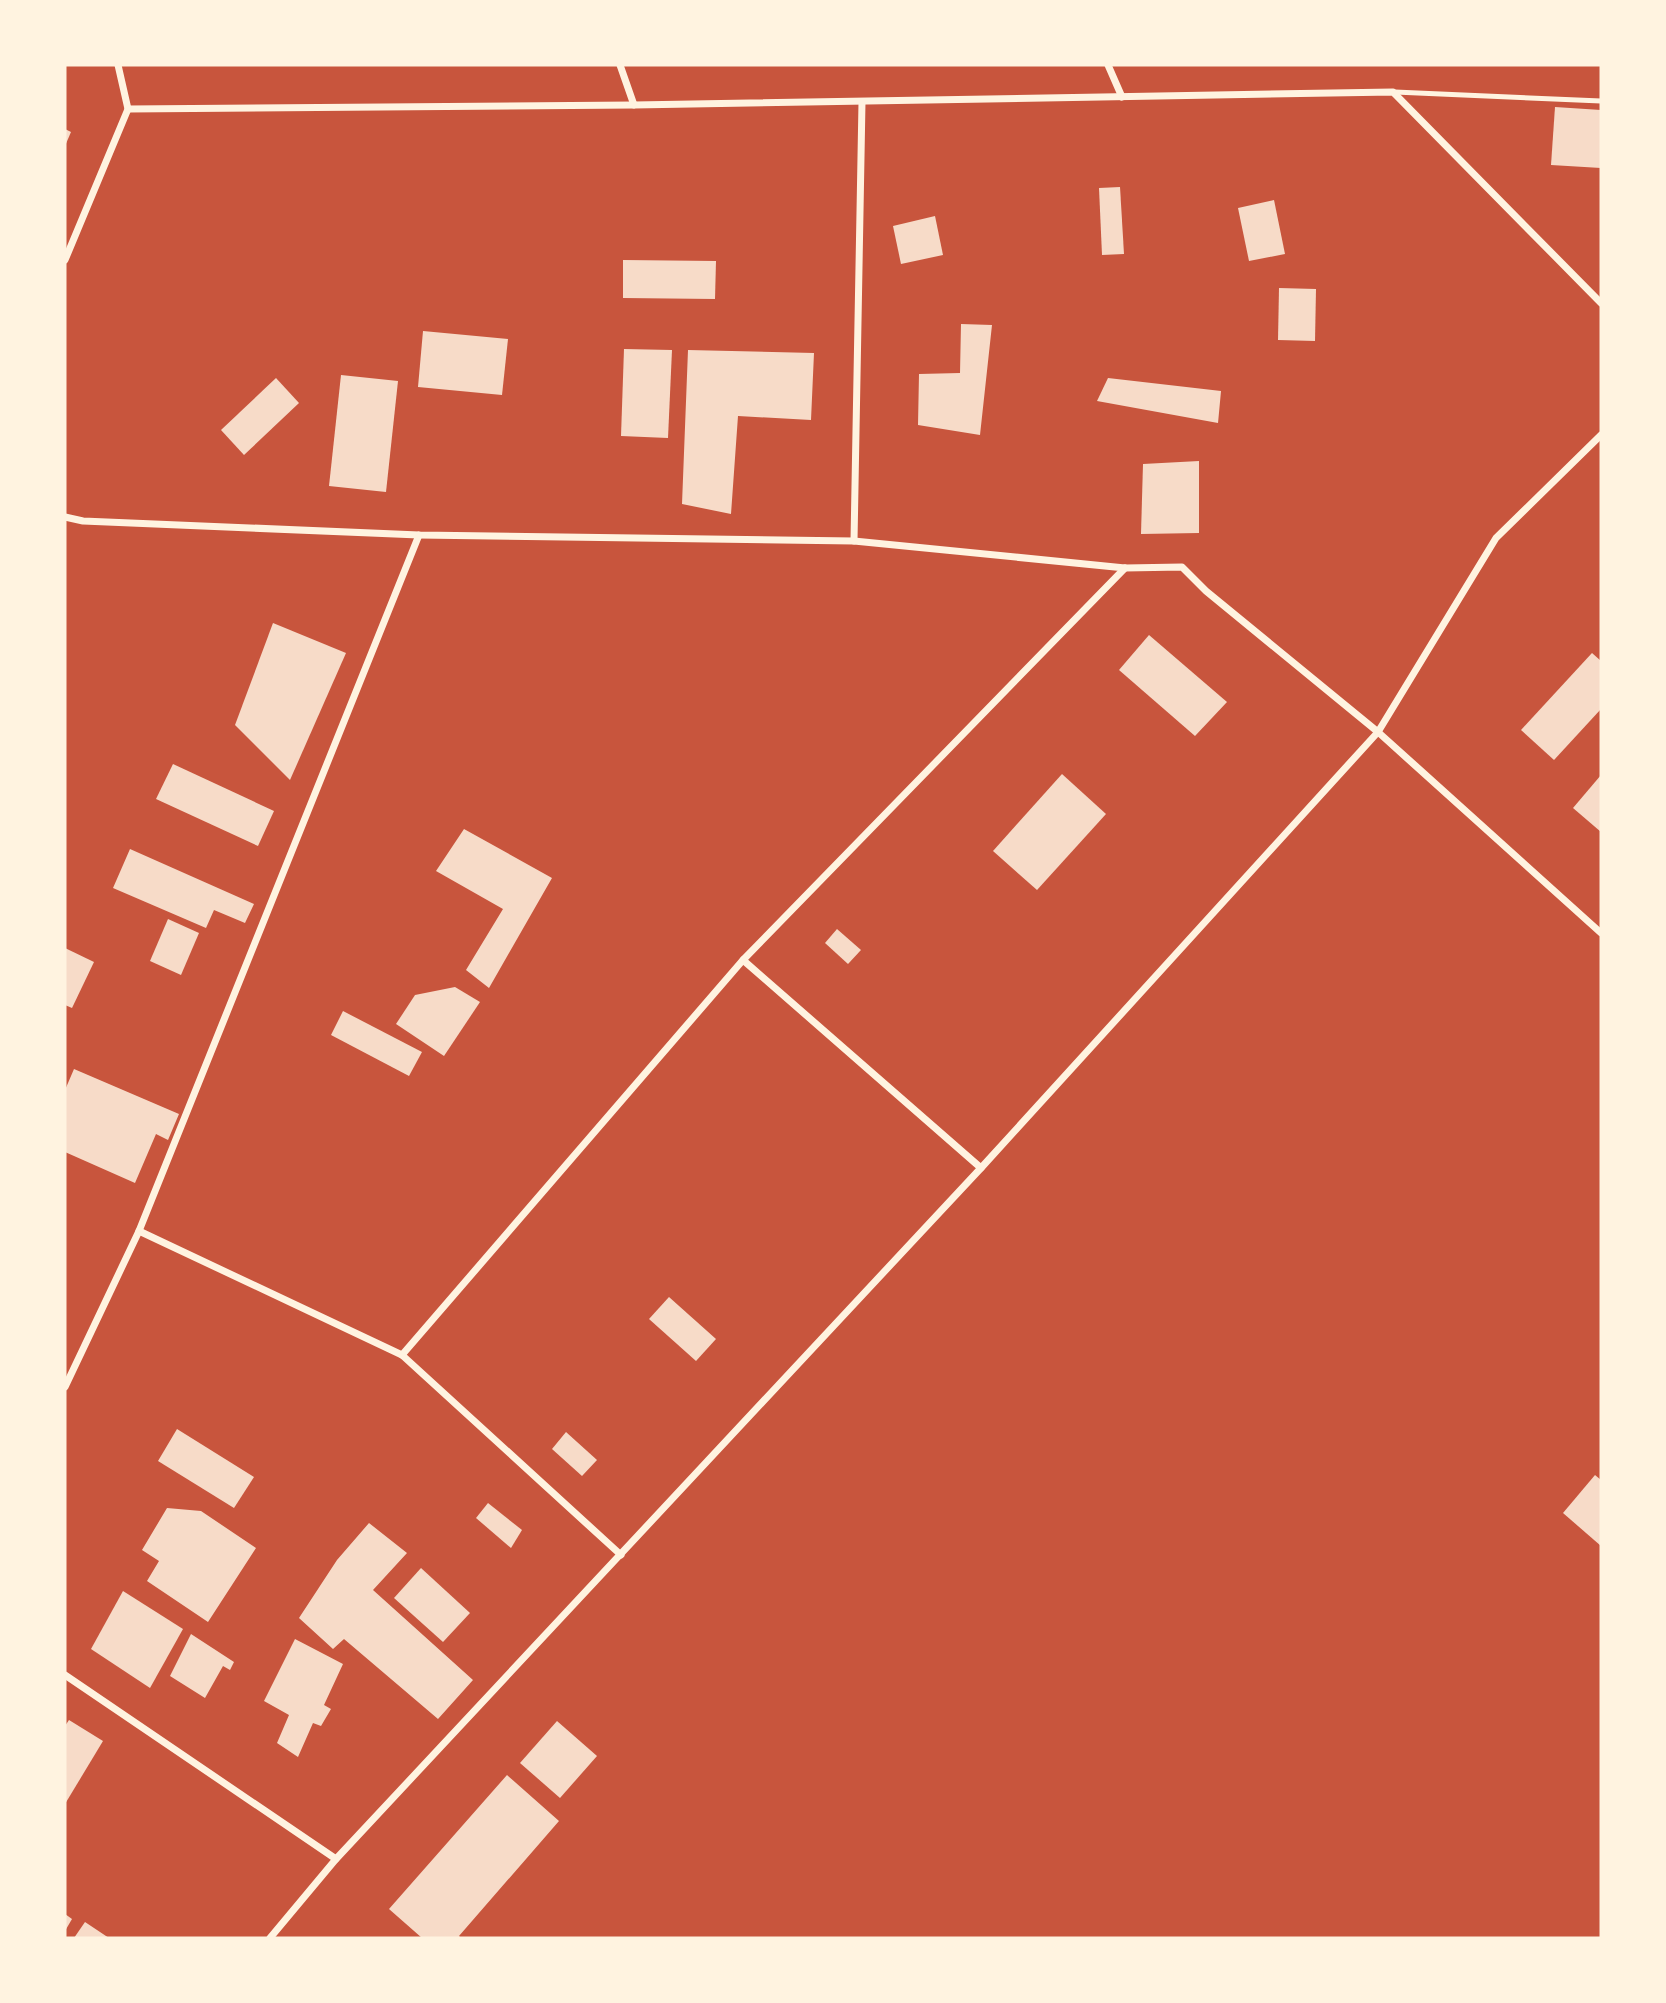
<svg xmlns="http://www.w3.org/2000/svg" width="1666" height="2003" viewBox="0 0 1666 2003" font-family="Arial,sans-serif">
<rect width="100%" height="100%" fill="#c8553d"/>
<g fill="#f7dbc8">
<polygon points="1555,107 1601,110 1601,168 1551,165"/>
<polygon points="65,129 71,132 65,146"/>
<polygon points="1120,187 1124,254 1102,255 1099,188"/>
<polygon points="1274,200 1285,254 1249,261 1238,208"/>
<polygon points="935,216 943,255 901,264 893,226"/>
<polygon points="623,260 716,261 715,299 623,298"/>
<polygon points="1279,288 1316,289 1315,341 1278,340"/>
<polygon points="961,324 992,325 980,435 918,425 919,374 960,373"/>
<polygon points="423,331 508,339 502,395 418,387"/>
<polygon points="624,349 672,350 668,438 621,436"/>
<polygon points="688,350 814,353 811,420 738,416 731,514 682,504"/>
<polygon points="341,375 398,381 386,492 329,486"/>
<polygon points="276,378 299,403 244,455 221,430"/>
<polygon points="1108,378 1221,391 1218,423 1097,401"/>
<polygon points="1199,461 1199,533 1141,534 1143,464"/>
<polygon points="273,623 346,653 290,780 235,725"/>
<polygon points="1149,635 1227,702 1195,736 1119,670"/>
<polygon points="1592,653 1601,661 1601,709 1554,760 1521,730"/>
<polygon points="173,764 274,811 258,846 156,799"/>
<polygon points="1062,774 1106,814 1037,890 993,851"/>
<polygon points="1601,775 1601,832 1573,808"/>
<polygon points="464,829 552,878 489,988 466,970 503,909 436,871"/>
<polygon points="130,849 254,904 245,923 214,910 206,928 113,888"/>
<polygon points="168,919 199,933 181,975 150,961"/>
<polygon points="837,929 861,950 848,964 825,943"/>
<polygon points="65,948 94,962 72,1008 65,1005"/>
<polygon points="455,987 480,1002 444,1056 396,1024 415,995"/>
<polygon points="343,1011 422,1052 409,1076 331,1035"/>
<polygon points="74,1069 179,1114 168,1140 156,1134 135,1183 65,1152 65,1090"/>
<polygon points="669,1297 716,1339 696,1361 649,1319"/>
<polygon points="177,1429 254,1477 234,1508 158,1461"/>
<polygon points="566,1432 597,1460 582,1476 552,1449"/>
<polygon points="1595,1475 1601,1480 1601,1546 1563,1513"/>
<polygon points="488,1503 522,1530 511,1548 476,1518"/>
<polygon points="167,1508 201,1511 256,1548 208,1622 147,1581 159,1561 142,1550"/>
<polygon points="369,1523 407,1553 373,1590 473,1680 438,1719 344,1639 333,1649 299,1618 337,1560"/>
<polygon points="421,1568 470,1613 443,1642 394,1598"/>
<polygon points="123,1591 183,1629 150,1688 91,1649"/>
<polygon points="191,1634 234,1662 230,1670 223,1666 205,1698 170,1676"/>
<polygon points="295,1639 343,1664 324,1705 331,1709 321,1726 313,1723 298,1757 277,1743 289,1715 264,1701"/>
<polygon points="69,1720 103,1741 65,1804 65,1726"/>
<polygon points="557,1721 597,1756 560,1798 520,1763"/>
<polygon points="507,1775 559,1821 459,1936 461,1938 422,1938 389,1909"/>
<polygon points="65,1914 72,1919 65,1931"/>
<polygon points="85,1922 109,1938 74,1938"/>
</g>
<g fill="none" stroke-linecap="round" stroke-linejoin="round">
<polyline stroke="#fff3e0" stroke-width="5" points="1395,92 1601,101"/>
<g stroke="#fff3e0" stroke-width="7">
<polyline points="620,65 634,105"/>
<polyline points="1108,65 1122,97"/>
<polyline points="128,109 634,105 1393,92 1601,303"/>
<polyline points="65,260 128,109 118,65"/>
<polyline points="65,517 83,521 419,535 854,541 1125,568 1182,567 1206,591 1378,732 1601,933"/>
<polyline points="854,541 862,102"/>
<polyline points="743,960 981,1168"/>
<polyline points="139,1231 402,1355 621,1555"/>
<polyline points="402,1355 743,960 1125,568"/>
<polyline points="65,1387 139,1231 419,535"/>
<polyline points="65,1675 336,1859"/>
<polyline points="270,1938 336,1859 981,1168 1378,732 1496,538 1601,435"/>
</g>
</g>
<rect width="1666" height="2003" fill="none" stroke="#fff3e0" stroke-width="133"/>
</svg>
